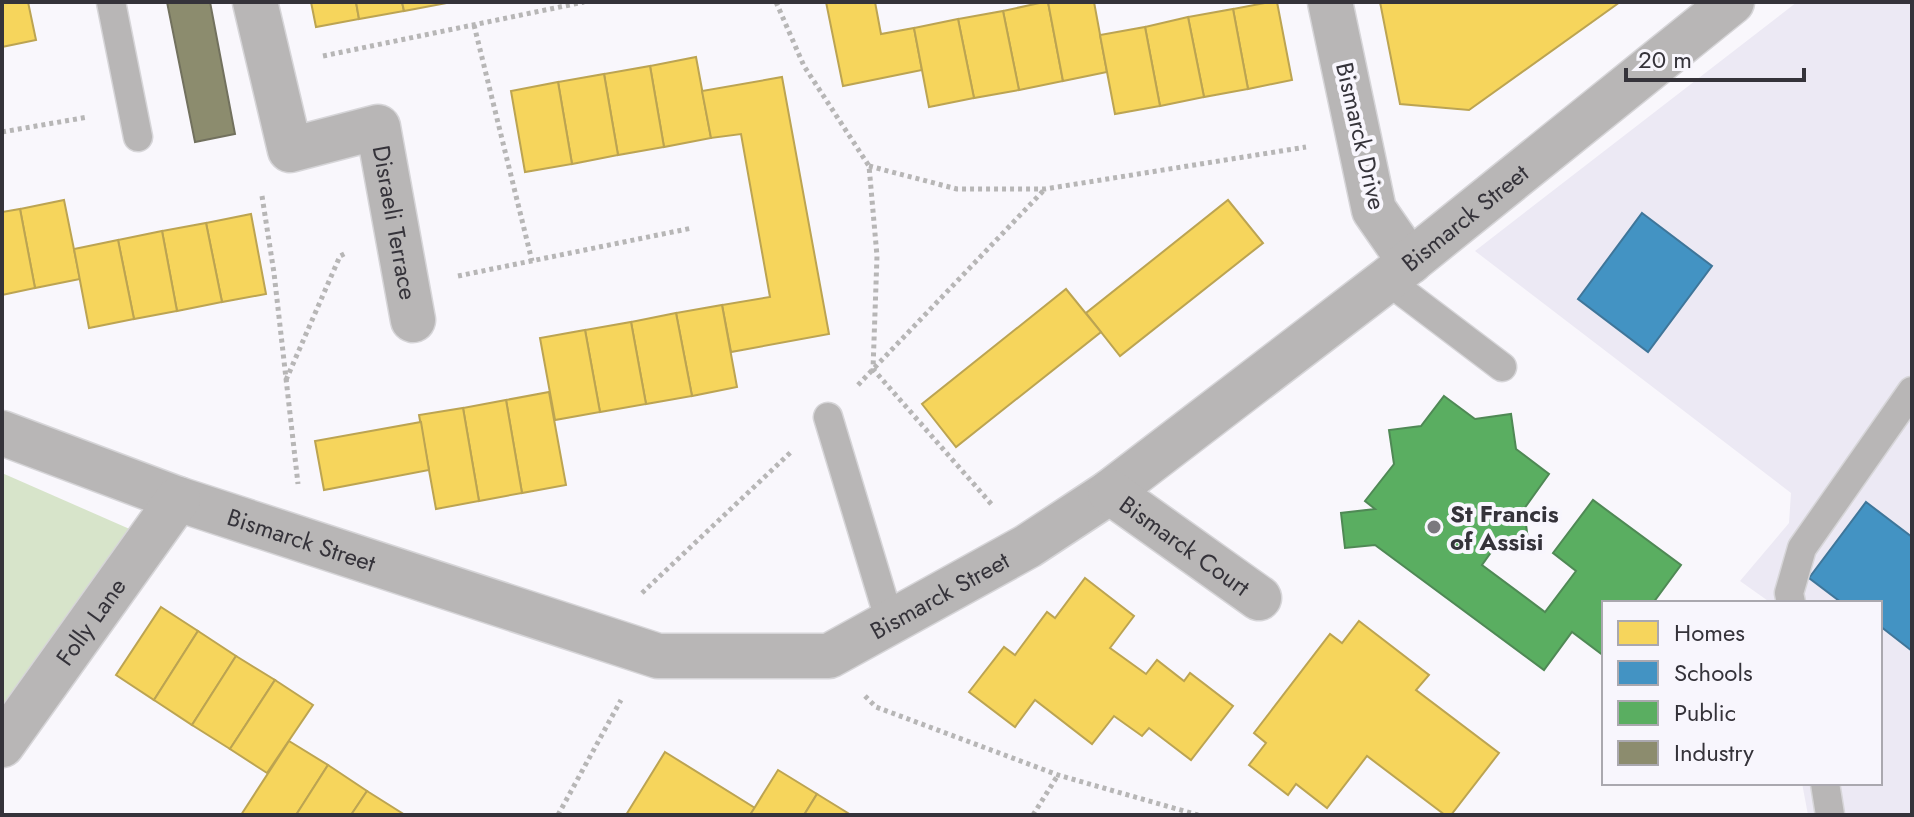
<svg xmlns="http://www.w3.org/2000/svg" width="1914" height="817" viewBox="0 0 1914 817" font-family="Jost,sans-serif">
<rect width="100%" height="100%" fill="#f9f7fc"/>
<polygon fill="#ece9f4" points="1797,2 1912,2 1912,815 1808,815 1802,783 1880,783 1880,603 1771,603 1740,581 1789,523 1791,493 1475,251"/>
<polygon fill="#d7e4ca" points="2,473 141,534 2,724"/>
<g fill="#f6d55c" stroke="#bca452" stroke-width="2">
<polygon points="2,2 28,2 36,40 2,47"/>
<polygon points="311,2 356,2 359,19 316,27"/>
<polygon points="356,2 402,2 404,11 359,19"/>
<polygon points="402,2 447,2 447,3 404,11"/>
<polygon points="826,2 875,2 881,34 914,28 922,70 843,86"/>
<polygon points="1044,2 1048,2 1063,81 1019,90 1003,11"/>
<polygon points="1048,2 1094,2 1107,72 1063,81"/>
<polygon points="1270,2 1277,2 1292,80 1248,89 1233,9"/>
<polygon points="1380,2 1620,2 1469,110 1400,104"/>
<polygon points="1233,9 1248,89 1204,97 1188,17"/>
<polygon points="1003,11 1019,90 974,98 958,19"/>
<polygon points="1188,17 1204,97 1160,106 1145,27"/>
<polygon points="958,19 974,98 929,107 914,28"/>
<polygon points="1145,27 1160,106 1115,114 1100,35"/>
<polygon points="696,57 711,138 664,147 650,66"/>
<polygon points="650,66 664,147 618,155 604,74"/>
<polygon points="604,74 618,155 572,164 558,82"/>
<polygon points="782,77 829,334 731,352 722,305 770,297 741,134 711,138 702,91"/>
<polygon points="558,82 572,164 525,172 511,91"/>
<polygon points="64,200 80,279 35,288 20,209"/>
<polygon points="1228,200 1263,243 1120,356 1086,313"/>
<polygon points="20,209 35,288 2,295 2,212"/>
<polygon points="251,214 266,294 222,302 206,223"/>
<polygon points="206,223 222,302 177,311 162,231"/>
<polygon points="162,231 177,311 134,319 118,240"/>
<polygon points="118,240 134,319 89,328 74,249"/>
<polygon points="1066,289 1101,332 956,447 922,404"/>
<polygon points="722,305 737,387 692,396 676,313"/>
<polygon points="676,313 692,396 646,404 631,322"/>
<polygon points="631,322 646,404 600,412 585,330"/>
<polygon points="585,330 600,412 555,420 540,338"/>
<polygon points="549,392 566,485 522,493 506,400"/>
<polygon points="506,400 522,493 479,501 463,408"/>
<polygon points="463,408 479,501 436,509 419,415"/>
<polygon points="421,422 429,470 324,490 315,441"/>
<polygon points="1085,578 1134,616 1110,648 1146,674 1157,660 1184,681 1190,673 1233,706 1191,760 1149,728 1142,736 1114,716 1092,744 1035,700 1015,727 969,692 1004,647 1015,655 1047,612 1055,618"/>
<polygon points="161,607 198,631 154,700 116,675"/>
<polygon points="1359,621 1429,675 1416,690 1499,753 1451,815 1445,815 1367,756 1327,808 1296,784 1288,795 1249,765 1266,743 1254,733 1330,634 1342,643"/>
<polygon points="198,631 236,656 192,725 154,700"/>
<polygon points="236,656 275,680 230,749 192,725"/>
<polygon points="275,680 313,705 267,773 230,749"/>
<polygon points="289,741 328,765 296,815 241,815"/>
<polygon points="665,752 755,808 750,815 626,815"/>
<polygon points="328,765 367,791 351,815 296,815"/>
<polygon points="778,770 817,794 804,815 750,815"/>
<polygon points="367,791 405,815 351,815"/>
<polygon points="817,794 851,815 804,815"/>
</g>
<g fill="#4393c3" stroke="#3f769a" stroke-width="2">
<polygon points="1642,213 1712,266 1648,352 1578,299"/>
<polygon points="1866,502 1912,537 1912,651 1880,626 1880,603 1842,603 1809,578"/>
</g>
<polygon fill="#5aae61" stroke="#4f8955" stroke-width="2" points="1444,396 1475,419 1511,414 1516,449 1549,474 1524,509 1528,540 1497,544 1482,565 1545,612 1576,571 1553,553 1593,500 1681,565 1653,603 1604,603 1604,656 1572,632 1544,670 1375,545 1345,548 1341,513 1375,509 1365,501 1394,464 1389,430 1421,426"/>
<polygon fill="#8c8c6e" stroke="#72715e" stroke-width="2" points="167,2 210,2 235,134 195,142"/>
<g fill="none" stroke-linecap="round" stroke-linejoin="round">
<defs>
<g id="service">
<polyline points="111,2 138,137"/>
<polyline points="1387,280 1502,367"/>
<polyline points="828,417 890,622"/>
<polyline points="1791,603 1789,593 1802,548 1912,391"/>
<polyline points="1825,783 1830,815"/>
</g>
<g id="minor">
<path id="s1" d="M255 2 290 150 378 127 413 320"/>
<polyline points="1330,2 1374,210 1410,262"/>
<path id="s2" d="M2 433 178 499 658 656H829L1028 546 1110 492 1387 280 1732 2"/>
<path id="s3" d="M1110 492 1259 598"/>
<path id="s4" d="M2 745 178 499"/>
</g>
</defs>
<use href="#service" stroke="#d6d5d8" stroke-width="31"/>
<use href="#minor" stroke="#d6d5d8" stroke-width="47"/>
<g stroke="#b7b6b6" stroke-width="5" stroke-dasharray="4 4" stroke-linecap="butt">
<polyline points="776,2 804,66 869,166 877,256 873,369 993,506"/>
<polyline points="474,25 532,261"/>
<polyline points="323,56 584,2"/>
<polyline points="2,132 88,117"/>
<polyline points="869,166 957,189 1045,189 1306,147"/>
<polyline points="262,196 274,273 298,484"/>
<polyline points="458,276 692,228"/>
<polyline points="286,380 340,256 346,253"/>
<polyline points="858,385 1045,189"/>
<polyline points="642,593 791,452"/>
<polyline points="865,696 876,707 1058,775 1198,815"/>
<polyline points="558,815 621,700"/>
<polyline points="1033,815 1058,775"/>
</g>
<use href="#service" stroke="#b8b6b6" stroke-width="28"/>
<use href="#minor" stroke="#b8b6b6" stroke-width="44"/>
</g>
<circle fill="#7a787e" stroke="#f8f6fd" stroke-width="3" cx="1434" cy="527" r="8"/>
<g text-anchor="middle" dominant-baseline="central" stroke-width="8" stroke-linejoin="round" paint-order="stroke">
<g font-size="24" fill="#35333a" stroke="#f8f6fd">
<text transform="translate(1361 136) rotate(77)">Bismarck Drive</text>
<text stroke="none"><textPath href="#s2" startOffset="1638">Bismarck Street</textPath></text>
<text stroke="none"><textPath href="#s1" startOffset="340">Disraeli Terrace</textPath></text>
<text stroke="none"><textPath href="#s2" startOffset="318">Bismarck Street</textPath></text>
<text stroke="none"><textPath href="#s3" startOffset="92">Bismarck Court</textPath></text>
<text stroke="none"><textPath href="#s2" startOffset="990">Bismarck Street</textPath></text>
<text stroke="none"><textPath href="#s4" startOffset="152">Folly Lane</textPath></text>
</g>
<g font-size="24" font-weight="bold" fill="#35333a" stroke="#f8f6fd" text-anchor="start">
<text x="1450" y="513">St Francis<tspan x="1450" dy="28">of Assisi</tspan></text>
</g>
</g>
<rect width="1914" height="817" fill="none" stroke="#35333a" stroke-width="8"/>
<rect x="1602" y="601" width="280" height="184" fill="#f8f6fd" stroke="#aaa8af" stroke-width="2"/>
<rect x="1618" y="621" width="40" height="24" fill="#f6d55c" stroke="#aaa8af" stroke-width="2"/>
<text x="1674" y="641" font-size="24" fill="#35333a">Homes</text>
<rect x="1618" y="661" width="40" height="24" fill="#4393c3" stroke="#aaa8af" stroke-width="2"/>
<text x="1674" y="681" font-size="24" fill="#35333a">Schools</text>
<rect x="1618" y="701" width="40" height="24" fill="#5aae61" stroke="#aaa8af" stroke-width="2"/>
<text x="1674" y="721" font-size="24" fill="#35333a">Public</text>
<rect x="1618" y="741" width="40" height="24" fill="#8c8c6e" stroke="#aaa8af" stroke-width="2"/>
<text x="1674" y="761" font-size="24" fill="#35333a">Industry</text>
<path d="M1626 68v12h178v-12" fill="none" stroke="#35333a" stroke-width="4"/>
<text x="1638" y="68" font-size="24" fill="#35333a" stroke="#f8f6fd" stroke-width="6" paint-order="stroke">20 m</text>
</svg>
